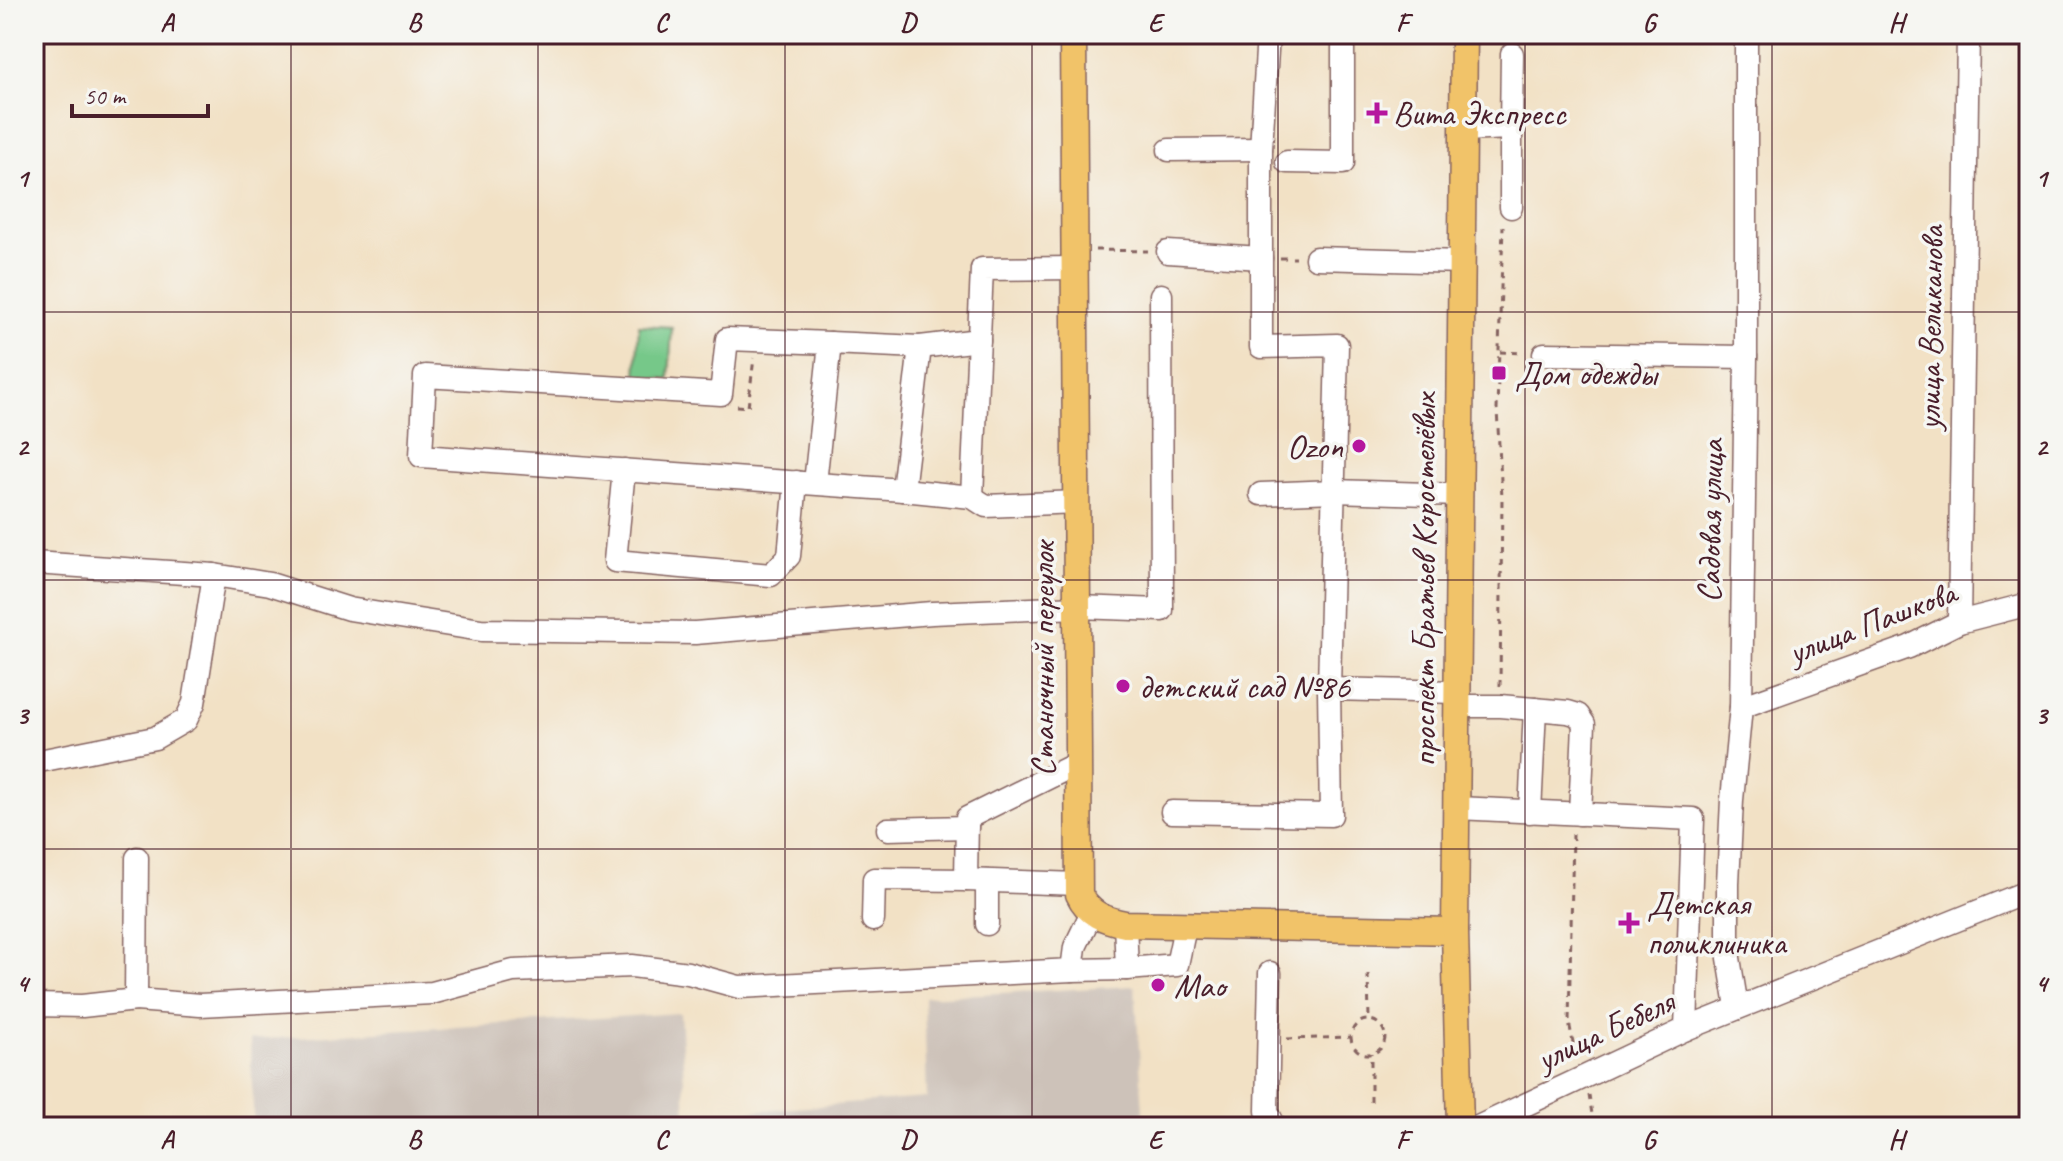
<svg xmlns="http://www.w3.org/2000/svg" width="2063" height="1161" viewBox="0 0 2063 1161" font-family="Caveat,sans-serif">
<rect width="100%" height="100%" fill="#f6f6f2"/>
<filter id="ink" filterUnits="userSpaceOnUse"><feTurbulence type="fractalNoise" baseFrequency=".0125" numOctaves="2"/><feDisplacementMap in="SourceGraphic" scale="16" xChannelSelector="R" yChannelSelector="G"/><feConvolveMatrix kernelMatrix="1 2 1 2 8 2 1 2 1" color-interpolation-filters="sRGB"/></filter>
<filter id="wash" filterUnits="userSpaceOnUse"><feTurbulence type="fractalNoise" baseFrequency=".006" numOctaves="4" result="noise"/><feDisplacementMap in="SourceGraphic" scale="32" xChannelSelector="R" yChannelSelector="G"/><feGaussianBlur stdDeviation="1.8" result="paint"/><feColorMatrix in="noise" values="0 0 0 0 0 0 0 0 0 0 0 0 0 0 0 0 0 1.4 0 .05"/><feComposite in="paint" operator="in"/></filter>
<g filter="url(#wash)">
<rect width="100%" height="100%" fill="#f2e1c5"/>
<polygon fill="#cdc2b9" points="1135,986 1144,1127 254,1127 250,1040 680,1013 686,1116 927,1098 924,997"/>
<polygon fill="#76c889" stroke="#60745a" stroke-width="2" points="639,325 672,327 669,379 636,377"/>
</g>
<g filter="url(#ink)">
<g fill="none" stroke-linecap="round" stroke-linejoin="round">
<defs>
<g id="minor">
<polyline points="1511,128 1512,54"/>
<polyline points="1463,130 1511,128 1511,207"/>
<polyline points="1169,150 1261,149"/>
<polyline points="1287,162 1343,163 1343,34"/>
<polyline points="1168,252 1261,258"/>
<polyline points="1316,258 1462,262"/>
<polyline points="830,343 727,339 721,394 425,376 421,456 903,490 972,497 986,506 1077,502"/>
<polyline points="1544,354 1746,357"/>
<polyline points="624,470 615,561 771,575 789,556 796,482"/>
<polyline points="815,483 830,343 920,347 979,340"/>
<polyline points="903,490 920,347"/>
<polyline points="1261,494 1334,491 1459,495"/>
<polyline points="972,497 982,269 1074,268"/>
<polyline points="34,563 214,575"/>
<polyline points="1959,622 1968,34"/>
<polyline points="1329,689 1458,692"/>
<polyline points="1458,706 1500,706 1568,712 1578,715 1584,724 1580,814"/>
<polyline points="1741,707 1909,647 1959,622 2029,604"/>
<polyline points="34,762 155,738 186,720 194,703 214,575 270,584 349,609 481,630 695,633 932,613 1078,607 1162,610 1161,295"/>
<polyline points="1078,763 967,818 966,880 1078,884"/>
<polyline points="1457,808 1693,819 1686,1029"/>
<polyline points="1172,812 1331,815 1329,689 1337,345 1261,347 1261,149 1268,34"/>
<polyline points="1530,812 1535,709"/>
<polyline points="888,829 967,827"/>
<polyline points="137,858 136,1000 200,1005 432,993 513,971 632,966 688,973 739,987 1072,970 1075,947 1092,912"/>
<polyline points="873,920 874,879 966,880"/>
<polyline points="987,924 987,881"/>
<polyline points="1125,924 1127,969 1177,965 1185,927"/>
<polyline points="1072,970 1127,969"/>
<polyline points="1270,973 1267,1111 1275,1127"/>
<polyline points="34,1005 82,1006 136,1000"/>
<polyline points="1737,1007 1728,952 1728,883 1732,800 1741,707 1746,357 1746,34"/>
<polyline points="1478,1127 1686,1029 2029,891"/>
</g>
<g id="major">
<path d="M1073 34 1079 894C1088 914 1105 920 1125 924L1455 931"/>
<polyline points="1460,1127 1455,931 1464,34"/>
</g>
</defs>
<use href="#minor" stroke="#856361" stroke-width="25"/>
<use href="#major" stroke="#856361" stroke-width="29"/>
<g stroke="#856361" stroke-width="3" stroke-dasharray="6 6" stroke-linecap="butt">
<polyline points="1095,250 1148,251"/>
<polyline points="1280,258 1296,258"/>
<polyline points="1500,352 1524,353"/>
<polyline points="737,406 748,407 754,358"/>
<polyline points="1500,686 1502,498 1497,410 1503,226"/>
<polyline points="1573,834 1569,1022 1576,1058"/>
<polyline points="1368,974 1369,1019"/>
<circle cx="1368" cy="1037" r="17"/>
<polyline points="1287,1039 1351,1037"/>
<polyline points="1589,1095 1594,1127"/>
<polyline points="1371,1102 1371,1053"/>
</g>
<use href="#minor" stroke="#fff" stroke-width="22"/>
<use href="#major" stroke="#f1c369" stroke-width="26"/>
</g>
</g>
<path fill="none" stroke="#4a1f2b" stroke-width="2" stroke-opacity="0.55" d="M291 34V1127M538 34V1127M785 34V1127M1032 34V1127M1278 34V1127M1525 34V1127M1772 34V1127M34 312H2029M34 580H2029M34 849H2029"/>
<g fill="#b5179e" stroke="#f6f6f2" stroke-width="3">
<path d="M1373 101h8v8h8v8h-8v8h-8v-8h-8v-8h8z"/>
<rect x="1491" y="365" width="16" height="16" rx="4"/>
<circle cx="1359" cy="446" r="8"/>
<circle cx="1123" cy="686" r="8"/>
<path d="M1625 911h8v8h8v8h-8v8h-8v-8h-8v-8h8z"/>
<circle cx="1158" cy="985" r="8"/>
</g>
<g text-anchor="middle" dominant-baseline="central" stroke-width="7" stroke-linejoin="round" paint-order="stroke">
<g font-size="34" fill="#4a1f2b" stroke="#f6f6f2" text-anchor="start">
<text x="1393" y="113">Вита Экспресс</text>
<text x="1515" y="373">Дом одежды</text>
<text x="1343" y="446" text-anchor="end">Ozon</text>
<text x="1139" y="686">детский сад №86</text>
<text x="1647" y="903">Детская<tspan x="1647" dy="39">поликлиника</tspan></text>
<text x="1174" y="985">Мао</text>
</g>
<g font-size="34" fill="#4a1f2b" stroke="#f6f6f2">
<text transform="translate(1930 328) rotate(-89)">улица Великанова</text>
<text transform="translate(1710 521) rotate(-89)">Садовая улица</text>
<text transform="translate(1423 580) rotate(-90)">проспект Братьев Коростелёвых</text>
<text transform="translate(1872 622) rotate(-21)">улица Пашкова</text>
<text transform="translate(1042 659) rotate(-90)">Станочный переулок</text>
<text transform="translate(1605 1030) rotate(-25)">улица Бебеля</text>
</g>
</g>
<rect width="2063" height="1161" fill="none" stroke="#f6f6f2" stroke-width="88"/>
<path d="M72 104v12h136v-12" fill="none" stroke="#4a1f2b" stroke-width="4"/>
<text x="84" y="104" font-size="24" fill="#4a1f2b" stroke="#f6f6f2" stroke-width="6" paint-order="stroke">50 m</text>
<rect x="44" y="44" width="1975" height="1073" fill="none" stroke="#4a1f2b" stroke-width="3"/>
<g font-size="26" text-anchor="middle" font-weight="bold" fill="#4a1f2b">
<text x="167" y="31">A</text>
<text x="414" y="31">B</text>
<text x="661" y="31">C</text>
<text x="908" y="31">D</text>
<text x="1155" y="31">E</text>
<text x="1402" y="31">F</text>
<text x="1649" y="31">G</text>
<text x="1896" y="31">H</text>
<text x="22" y="187">1</text>
<text x="2041" y="187">1</text>
<text x="22" y="455">2</text>
<text x="2041" y="455">2</text>
<text x="22" y="724">3</text>
<text x="2041" y="724">3</text>
<text x="22" y="992">4</text>
<text x="2041" y="992">4</text>
<text x="167" y="1148">A</text>
<text x="414" y="1148">B</text>
<text x="661" y="1148">C</text>
<text x="908" y="1148">D</text>
<text x="1155" y="1148">E</text>
<text x="1402" y="1148">F</text>
<text x="1649" y="1148">G</text>
<text x="1896" y="1148">H</text>
</g>
</svg>
